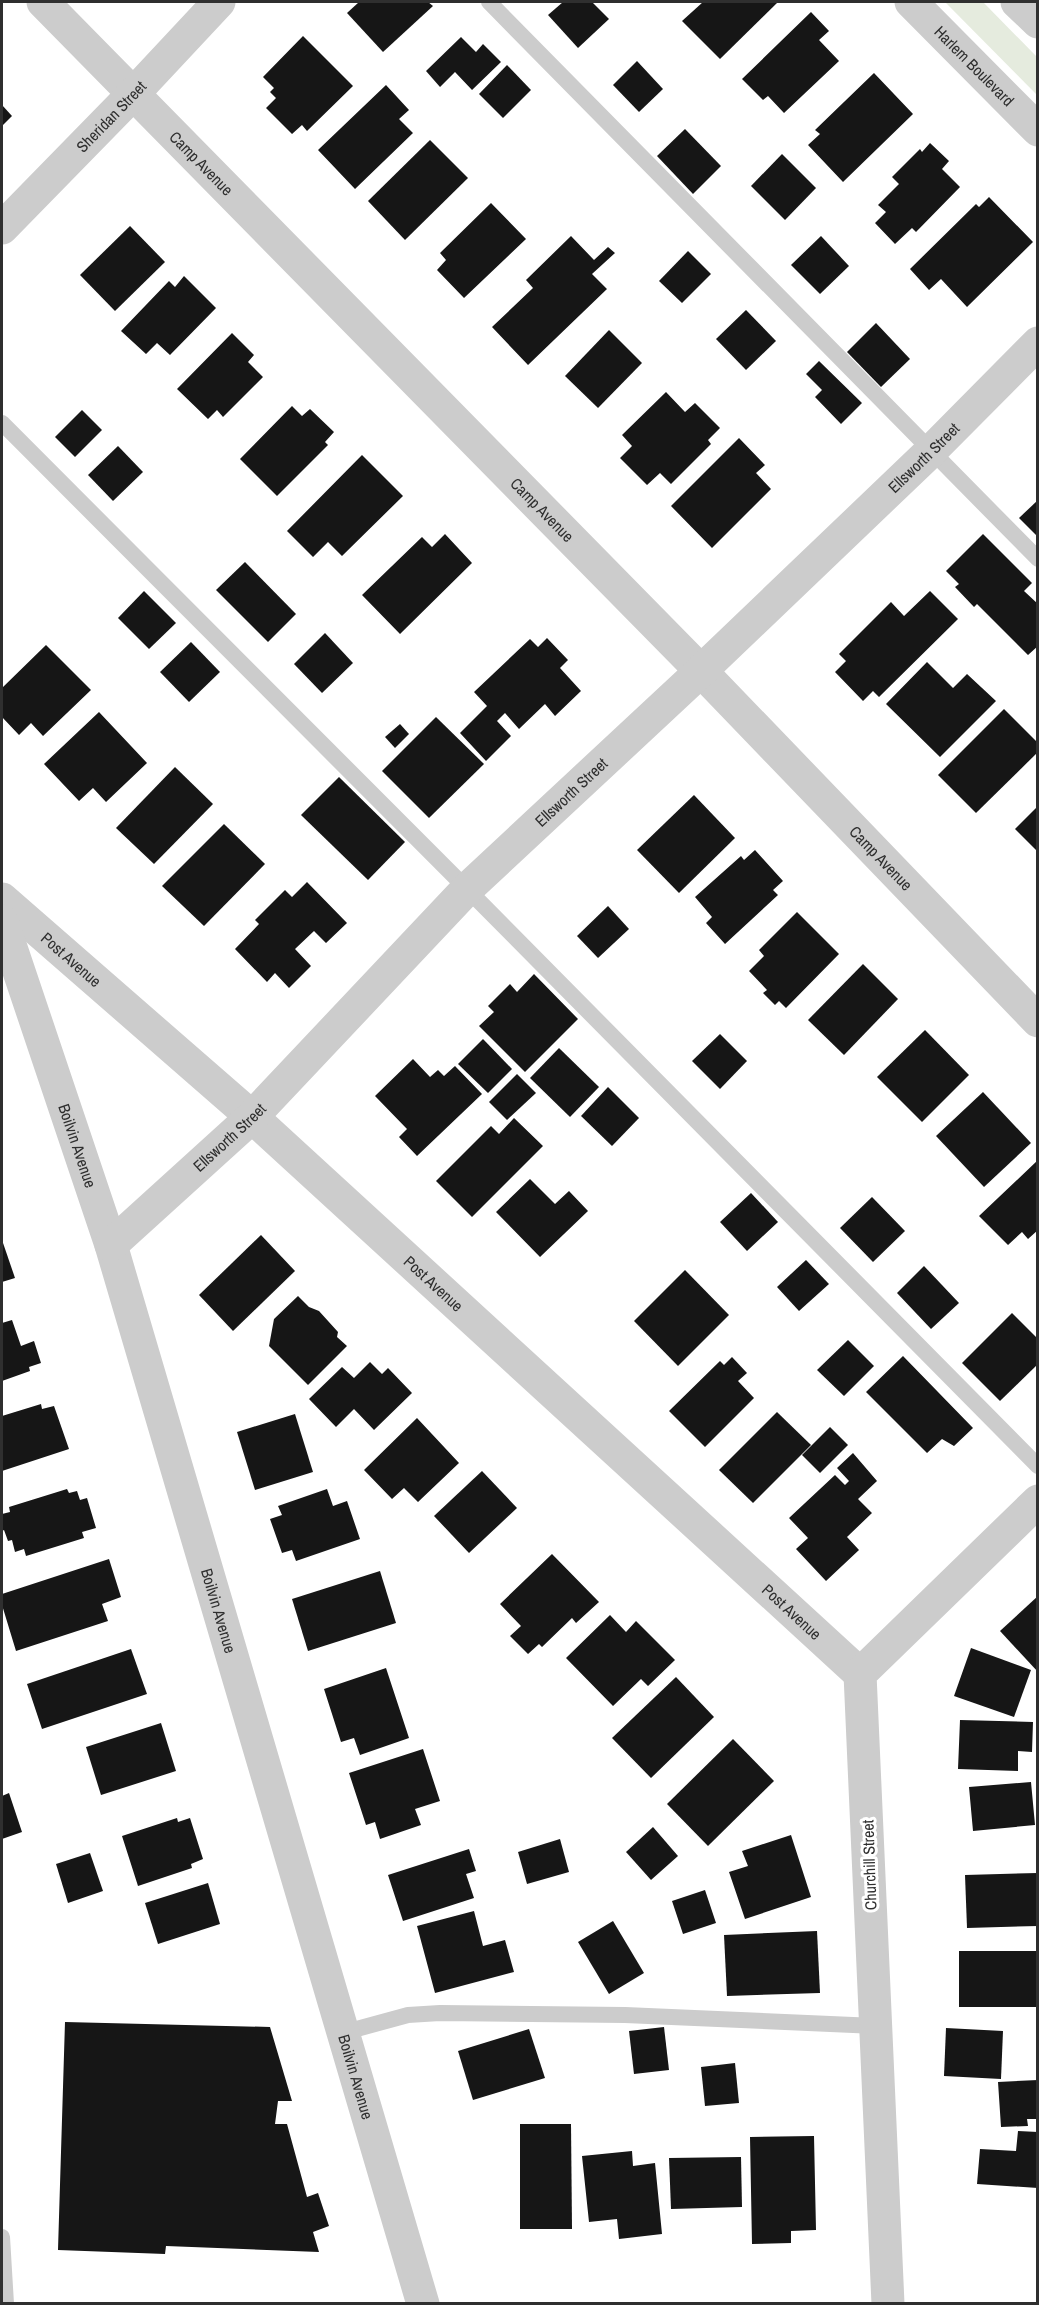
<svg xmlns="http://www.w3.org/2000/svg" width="1039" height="2305" viewBox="0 0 1039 2305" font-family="'Archivo Narrow',sans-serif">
<rect width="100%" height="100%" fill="#fff"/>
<polygon fill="#e5ebde" points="945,2 983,2 1037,57 1037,95"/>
<g fill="#161616">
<polygon points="359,2 428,2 433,6 383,52 347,13"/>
<polygon points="563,2 592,2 609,19 578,48 548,15"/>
<polygon points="703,2 778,2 720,59 682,21"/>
<polygon points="811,12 829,31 819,40 839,61 784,113 768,96 763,100 742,79"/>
<polygon points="303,36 353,86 307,131 302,125 292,134 266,108 276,98 270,92 274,88 263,77"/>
<polygon points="461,37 476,52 483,44 501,62 472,90 455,72 440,87 426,71"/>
<polygon points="637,61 663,89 639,112 613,85"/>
<polygon points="507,65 531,90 503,118 479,94"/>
<polygon points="874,73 913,114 843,182 808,145 820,134 815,130"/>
<polygon points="386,85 409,110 399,119 413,133 355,189 318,150"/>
<polygon points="2,105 12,116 2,126"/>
<polygon points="685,129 721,166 693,194 657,156"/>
<polygon points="430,140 468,178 405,240 368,201"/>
<polygon points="930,143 949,161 942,169 960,187 916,232 912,228 895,244 875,223 886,212 878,205 899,184 892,177 920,149 922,152"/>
<polygon points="782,154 816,188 785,220 751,186"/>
<polygon points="989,197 1033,242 967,307 941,279 929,290 910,269 976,204 979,207"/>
<polygon points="491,203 526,239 464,298 437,270 446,260 440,253"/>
<polygon points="130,226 165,262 115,311 80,275"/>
<polygon points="571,236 594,260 608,247 615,253 592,274 607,289 528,365 492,327 533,288 526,280"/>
<polygon points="821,236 849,266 820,294 791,265"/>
<polygon points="688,251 711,274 682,303 659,281"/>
<polygon points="184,276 216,308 170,355 157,343 146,354 121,331 169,281 175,287"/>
<polygon points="746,310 776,341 746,370 716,339"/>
<polygon points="876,323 910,359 881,387 847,352"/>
<polygon points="609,330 642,363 598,408 565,376"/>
<polygon points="232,333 254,355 248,362 263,377 223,417 217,410 208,419 177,389"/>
<polygon points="819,361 862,403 841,424 815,397 822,390 806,374"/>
<polygon points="666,392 685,412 695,403 720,428 708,440 711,444 671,484 660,473 647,485 620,458 632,446 622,435"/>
<polygon points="292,406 302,416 310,409 334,432 325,442 328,445 277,496 240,459"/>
<polygon points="82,410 102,430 75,457 55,437"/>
<polygon points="739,438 765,465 756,473 771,489 712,548 671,506"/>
<polygon points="118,446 143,472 113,501 88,475"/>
<polygon points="362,455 403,496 342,556 328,542 313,557 287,531"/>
<polygon points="1038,500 1038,537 1019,518"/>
<polygon points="445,534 472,563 400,634 362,595 422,537 432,547"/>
<polygon points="983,534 1032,583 1024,591 1038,604 1038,646 1028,655 977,604 974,607 955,587 959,584 946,571"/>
<polygon points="245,562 296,614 268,642 216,590"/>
<polygon points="144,591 176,623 149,649 118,618"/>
<polygon points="930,591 958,619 879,697 873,691 863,701 835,672 846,661 839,654 891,602 904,616"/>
<polygon points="325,633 353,663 322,693 294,664"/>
<polygon points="547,638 568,660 560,668 581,691 555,716 545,704 519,729 505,713 497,721 511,736 486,761 460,733 487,706 474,692 530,639 538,647"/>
<polygon points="191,642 220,672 189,702 160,672"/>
<polygon points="46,645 91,690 43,736 31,723 19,735 2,717 2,688"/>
<polygon points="927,662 953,688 967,674 996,701 940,757 886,704"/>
<polygon points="1004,709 1038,743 1038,752 976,813 938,775"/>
<polygon points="99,712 147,763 106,802 93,788 79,801 44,764"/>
<polygon points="436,717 484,764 429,818 382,771"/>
<polygon points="400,724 409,734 395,748 385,737"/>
<polygon points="175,767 213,804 154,864 116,828"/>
<polygon points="339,777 405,842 368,880 301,815"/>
<polygon points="694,795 735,838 679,893 637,850"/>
<polygon points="1038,806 1038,852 1015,829"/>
<polygon points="224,824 265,864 204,926 162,886"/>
<polygon points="755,850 783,881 773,890 778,895 725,944 706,923 712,917 695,897 741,856 744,860"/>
<polygon points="307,882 347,923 326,943 314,931 295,949 311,966 289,988 275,973 267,982 235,949 259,924 255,920 285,890 292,897"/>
<polygon points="608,906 629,929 598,958 577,936"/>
<polygon points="797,912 839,954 786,1008 779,1001 775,1005 763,993 767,990 749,971 764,956 759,950"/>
<polygon points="863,964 898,999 844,1055 808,1020"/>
<polygon points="534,974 578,1019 525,1072 479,1026 494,1012 488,1006 510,984 517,992"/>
<polygon points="925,1030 969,1075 922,1122 877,1077"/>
<polygon points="720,1034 747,1061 720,1089 692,1061"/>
<polygon points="483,1039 512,1069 488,1093 458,1064"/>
<polygon points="559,1048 599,1087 570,1117 530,1078"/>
<polygon points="413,1059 430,1077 438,1070 444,1076 455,1066 482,1094 417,1156 399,1137 407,1129 375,1096"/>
<polygon points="517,1074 536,1093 507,1120 489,1102"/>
<polygon points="608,1087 639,1118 612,1146 581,1116"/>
<polygon points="983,1092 1031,1143 984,1187 936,1136"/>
<polygon points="514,1118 543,1146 472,1217 436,1181 491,1126 499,1134"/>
<polygon points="1038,1160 1038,1230 1028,1239 1022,1232 1008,1245 979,1216"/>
<polygon points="530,1179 555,1204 569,1191 588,1211 540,1257 496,1212"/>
<polygon points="751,1193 778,1222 747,1251 720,1222"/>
<polygon points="872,1197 905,1231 873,1262 840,1228"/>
<polygon points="261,1235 295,1271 233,1331 199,1295"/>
<polygon points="2,1240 15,1278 2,1282"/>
<polygon points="806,1260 829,1284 799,1311 777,1287"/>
<polygon points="924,1266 959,1303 931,1329 897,1293"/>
<polygon points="685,1270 729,1315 678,1366 634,1321"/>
<polygon points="298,1296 309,1307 319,1311 338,1332 337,1337 347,1346 308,1385 269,1346 274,1319"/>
<polygon points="1012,1313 1038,1339 1038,1364 1000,1401 962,1363"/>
<polygon points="12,1320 21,1346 34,1341 41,1363 29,1367 30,1371 2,1381 2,1323"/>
<polygon points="848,1340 874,1366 844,1396 817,1370"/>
<polygon points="903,1356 973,1428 954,1446 942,1439 927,1453 866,1392"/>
<polygon points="732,1357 747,1373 738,1381 754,1398 705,1447 669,1411 720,1361 724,1365"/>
<polygon points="370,1362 382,1374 388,1368 412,1393 374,1430 354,1409 336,1427 309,1399 342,1367 354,1378"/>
<polygon points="41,1404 42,1409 54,1406 69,1449 2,1471 2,1416"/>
<polygon points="777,1412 811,1445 753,1503 719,1470"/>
<polygon points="295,1414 313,1472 255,1490 237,1432"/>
<polygon points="417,1418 459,1463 418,1502 404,1488 392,1499 364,1470"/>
<polygon points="830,1427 848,1445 820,1473 802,1455"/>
<polygon points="853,1453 877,1481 858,1499 872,1513 847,1537 859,1550 826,1581 796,1549 808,1538 789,1518 835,1475 845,1485 849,1481 837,1468"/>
<polygon points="482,1471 517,1508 469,1553 434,1516"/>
<polygon points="67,1489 69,1493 77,1491 80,1500 87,1498 96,1528 82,1532 84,1538 26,1556 24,1549 15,1552 12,1540 8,1541 4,1530 2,1531 2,1514 10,1512 9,1507"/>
<polygon points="327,1489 333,1506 347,1501 360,1539 296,1561 292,1550 282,1553 270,1519 282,1515 278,1506"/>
<polygon points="552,1554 599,1602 576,1623 572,1618 542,1647 539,1644 528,1654 510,1636 521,1626 500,1604"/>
<polygon points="109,1559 121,1597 102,1604 108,1621 16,1651 2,1605 2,1594"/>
<polygon points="380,1571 396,1623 308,1651 292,1599"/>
<polygon points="1038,1596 1038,1672 1000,1631"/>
<polygon points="610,1615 626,1632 636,1621 675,1660 648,1686 641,1679 613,1706 566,1658"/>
<polygon points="971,1648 1031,1670 1014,1717 954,1696"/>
<polygon points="131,1649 147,1694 42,1729 27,1684"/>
<polygon points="386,1668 409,1738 360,1755 354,1738 341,1742 324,1689"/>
<polygon points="676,1677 714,1717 651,1778 612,1738"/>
<polygon points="960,1720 1033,1722 1032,1752 1018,1751 1018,1771 958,1769"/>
<polygon points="161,1723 176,1771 101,1795 86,1747"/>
<polygon points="733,1739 774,1781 708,1846 667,1804"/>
<polygon points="423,1749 440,1801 415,1809 421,1825 380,1839 375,1822 366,1825 349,1773"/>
<polygon points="1031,1782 1035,1825 973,1831 969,1787"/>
<polygon points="9,1793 22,1832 2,1839 2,1796"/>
<polygon points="177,1818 178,1822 190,1818 203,1859 191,1864 192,1868 138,1886 122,1836"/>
<polygon points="653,1827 678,1856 651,1880 626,1852"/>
<polygon points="791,1835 811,1897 745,1919 729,1872 748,1866 742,1851"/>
<polygon points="560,1839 569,1872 527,1884 518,1852"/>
<polygon points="469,1849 476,1871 466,1874 474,1898 403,1921 388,1875"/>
<polygon points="90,1853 103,1891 68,1903 56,1864"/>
<polygon points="1038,1873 1038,1926 967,1928 965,1875"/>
<polygon points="208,1883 220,1924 158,1944 145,1903"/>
<polygon points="705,1890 716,1923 683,1934 672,1901"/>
<polygon points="474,1911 483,1946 505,1940 514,1972 435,1993 417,1926"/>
<polygon points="613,1921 644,1973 609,1994 578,1942"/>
<polygon points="817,1931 820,1993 727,1996 724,1935"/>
<rect x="959" y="1951" width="79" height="56"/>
<polygon points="65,2022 270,2027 292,2101 278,2101 275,2124 287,2124 307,2197 318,2193 329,2226 313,2232 319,2252 166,2246 165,2254 58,2250"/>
<polygon points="664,2027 669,2070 634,2074 629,2031"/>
<polygon points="946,2028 1003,2031 1001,2079 944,2076"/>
<polygon points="529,2029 545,2078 473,2100 458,2051"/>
<polygon points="735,2063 739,2103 705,2106 701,2067"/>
<polygon points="1038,2080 1038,2119 1027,2119 1028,2126 1001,2127 998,2082"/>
<polygon points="520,2124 571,2124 572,2229 520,2229"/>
<polygon points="1018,2131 1038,2132 1038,2188 977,2184 980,2149 1016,2151"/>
<polygon points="814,2136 816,2230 791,2231 791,2243 752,2244 750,2137"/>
<polygon points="632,2151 633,2166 655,2163 662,2234 619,2239 617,2219 589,2222 582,2156"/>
<polygon points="741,2157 742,2207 671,2209 669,2158"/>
</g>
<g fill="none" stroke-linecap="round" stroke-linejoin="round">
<g stroke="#ccc" stroke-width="16">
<polyline points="489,2 1038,559"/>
<polyline points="2,423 467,889 1038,1466"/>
<polyline points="342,2033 408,2015 440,2013 625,2015 876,2026"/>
<polyline points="2,2237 6,2304"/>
</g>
<g stroke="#ccc" stroke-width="33">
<path id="s1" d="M43 2 701 671 1038 1021"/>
<path id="s2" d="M2 228 133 94 219 2"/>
<path id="s3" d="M2 899 252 1117 860 1674"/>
<path id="s4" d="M2 921 111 1245 423 2304"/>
<path id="s5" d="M111 1245 252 1117 467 889 701 671 931 451 1038 343"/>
<polyline points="888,2304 860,1674 1038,1501"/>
</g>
<g stroke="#ccc" stroke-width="33">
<path id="s6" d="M911 2 1038 130"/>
<polyline points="1017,2 1038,22"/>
</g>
</g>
<g text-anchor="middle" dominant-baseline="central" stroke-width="6" stroke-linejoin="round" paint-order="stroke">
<g font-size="16" fill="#2f2f2f" stroke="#fff">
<text stroke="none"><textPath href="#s6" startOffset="90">Harlem Boulevard</textPath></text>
<text stroke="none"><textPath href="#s2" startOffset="156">Sheridan Street</textPath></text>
<text stroke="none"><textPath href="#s1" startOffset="226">Camp Avenue</textPath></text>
<text stroke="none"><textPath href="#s5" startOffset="1132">Ellsworth Street</textPath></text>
<text stroke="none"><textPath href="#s1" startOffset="712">Camp Avenue</textPath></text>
<text stroke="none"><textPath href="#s5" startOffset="646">Ellsworth Street</textPath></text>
<text stroke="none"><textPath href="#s1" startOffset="1198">Camp Avenue</textPath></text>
<text stroke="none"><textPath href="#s3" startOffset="92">Post Avenue</textPath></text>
<text stroke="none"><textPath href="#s5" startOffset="160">Ellsworth Street</textPath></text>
<text stroke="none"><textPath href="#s4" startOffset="237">Boilvin Avenue</textPath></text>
<text stroke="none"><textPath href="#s3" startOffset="578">Post Avenue</textPath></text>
<text stroke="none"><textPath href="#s4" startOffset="723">Boilvin Avenue</textPath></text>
<text stroke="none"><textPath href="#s3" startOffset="1064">Post Avenue</textPath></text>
<text transform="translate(869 1865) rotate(-92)">Churchill Street</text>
<text stroke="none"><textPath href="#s4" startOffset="1209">Boilvin Avenue</textPath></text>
</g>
</g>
<rect width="1039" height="2305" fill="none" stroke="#2f2f2f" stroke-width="6"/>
</svg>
